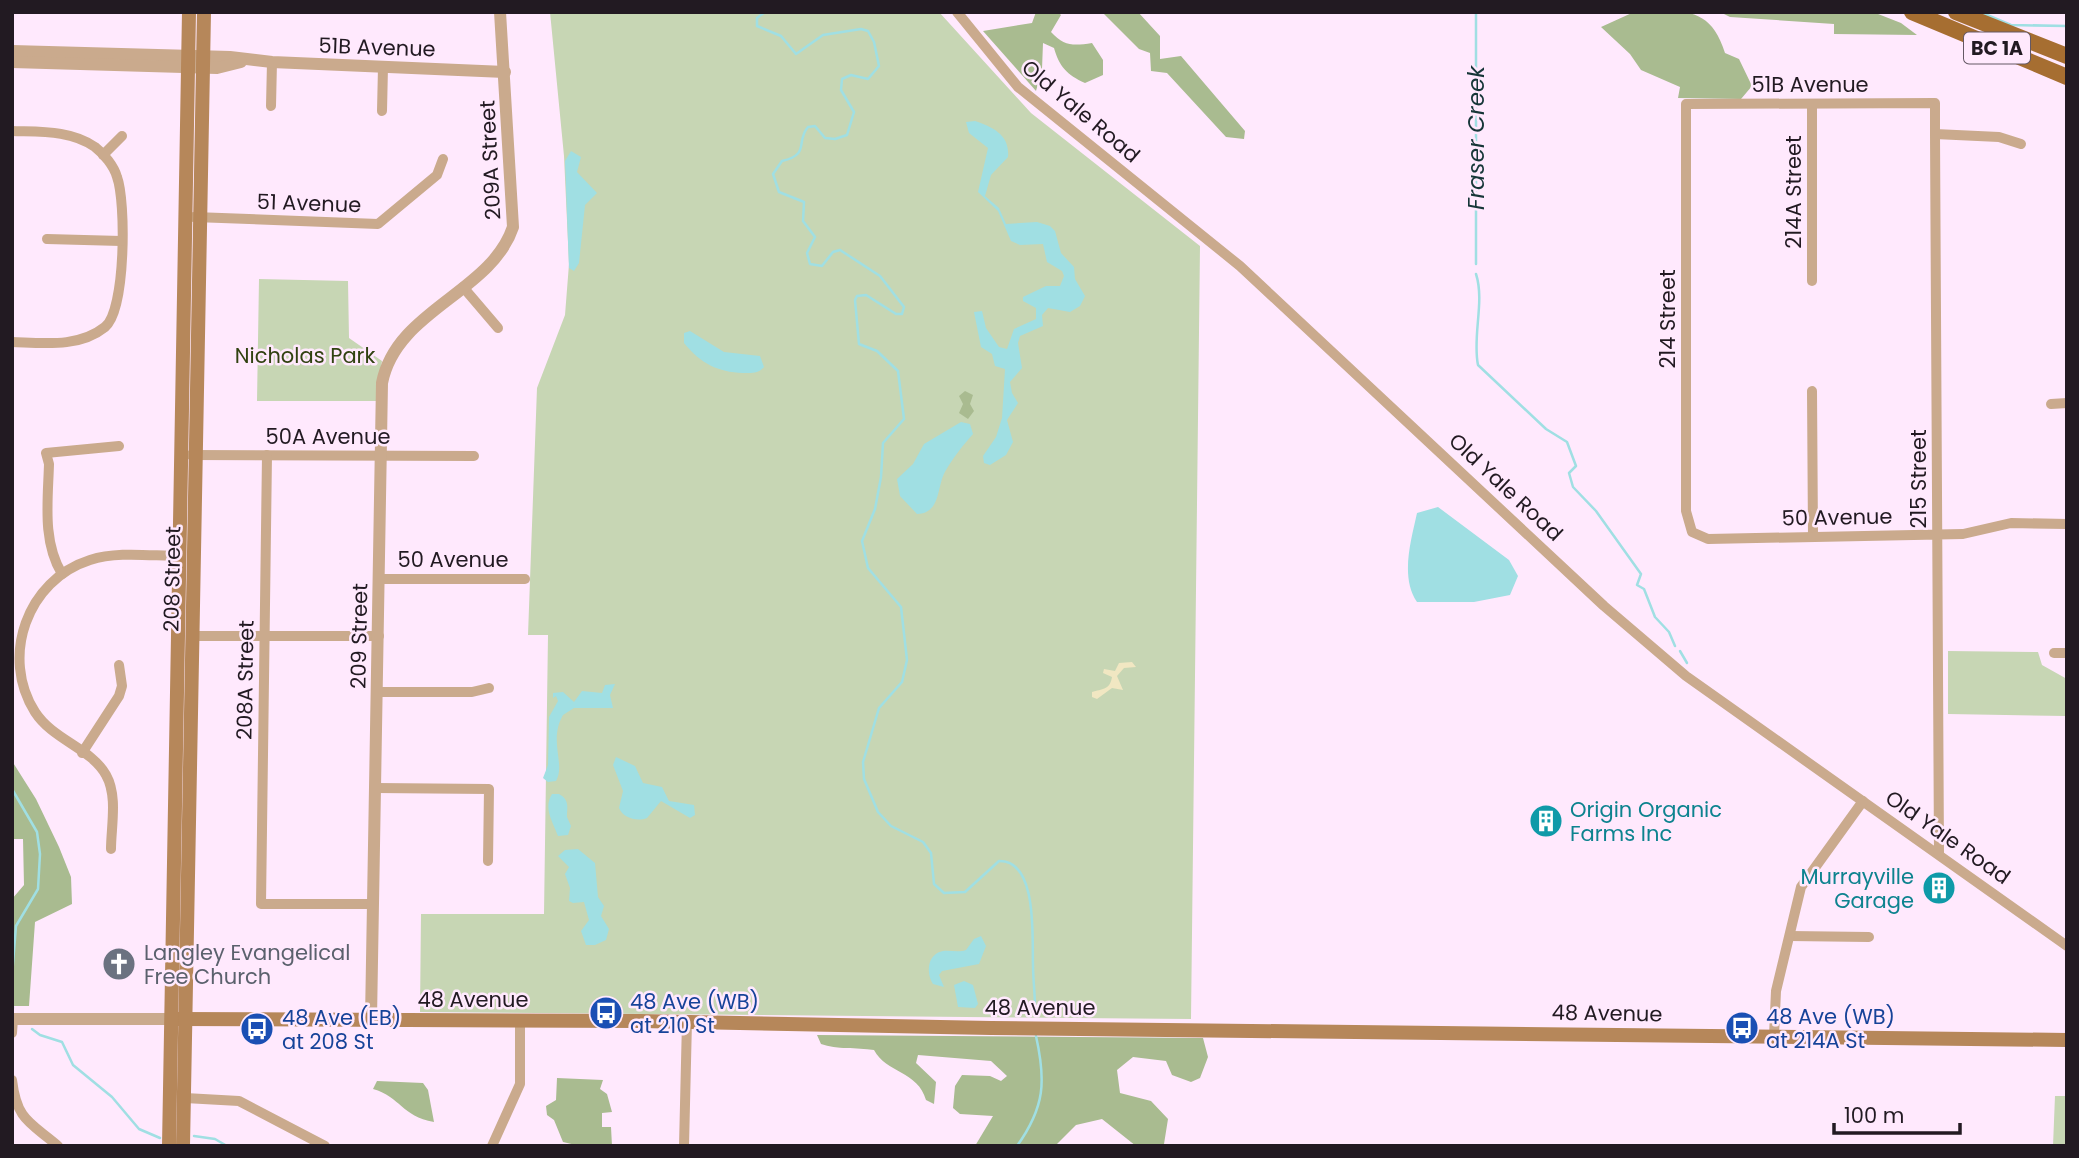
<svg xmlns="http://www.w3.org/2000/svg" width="2079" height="1158" viewBox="0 0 2079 1158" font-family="Poppins,sans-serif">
<rect width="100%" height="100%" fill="#ffe9fd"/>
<g fill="#c7d6b4">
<polygon points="550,12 939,12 1031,113 1200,246 1191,1019 420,1012 421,914 544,914 548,635 528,635 537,388 565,315 569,264 564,156"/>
<polygon points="259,279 348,281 349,338 382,361 376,401 257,401"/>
<polygon points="1948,651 2038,652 2042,665 2067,679 2066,716 1948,714"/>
<polygon points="2067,1050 2067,1146 2053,1146 2055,1096 2065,1096"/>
</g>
<g fill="#a9bb90">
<path d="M1036 12H1058L1061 15 1051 32C1064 46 1073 46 1092 43L1103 60V75L1085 83C1067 75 1059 66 1054 48L1043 43 1042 69 1036 91 983 31 1032 23Z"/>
<polygon points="1102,12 1138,12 1160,36 1160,59 1181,56 1245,131 1244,139 1226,137 1167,73 1151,71 1150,53 1139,49"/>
<path d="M1634 12C1679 12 1709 2 1725 53L1739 59 1752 86 1741 99 1678 98 1680 87 1641 70 1630 54 1601 27Z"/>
<polygon points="1720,12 1873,12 1901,23 1917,35 1834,34 1834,24 1730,17"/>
<polygon points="965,391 973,395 970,404 974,411 968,419 959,413 963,404 959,396"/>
<polygon points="12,761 36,799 59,847 71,877 72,904 35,922 29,1006 12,1006 12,899 24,885 23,839 12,839"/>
<path d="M817 1035 1203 1038 1208 1057 1200 1078 1191 1082 1172 1075 1166 1061 1133 1057 1117 1070 1120 1093 1151 1101 1168 1119 1164 1144 1136 1146 1102 1119 1076 1125 1055 1146H975L993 1116 960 1114 953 1108 955 1086 962 1075 990 1076 1001 1081 1007 1076 991 1061 918 1055 916 1063 936 1082 934 1104 926 1100C918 1071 886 1073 874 1050 856 1047 837 1050 821 1044Z"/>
<polygon points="557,1078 603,1080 600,1089 607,1094 612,1112 602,1113 602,1127 611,1127 612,1146 580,1146 563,1142 554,1120 547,1115 546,1106 556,1100"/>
<path d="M377 1081 423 1083 428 1090 434 1122C401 1116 401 1097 373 1089Z"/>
</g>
<path fill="#f1e7c2" d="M1132 662 1136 667 1124 668 1117 676 1123 690 1112 688 1097 699 1092 697V692C1102 689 1110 690 1112 677L1103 673 1104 669 1115 671 1119 663Z"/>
<g fill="#a0dfe3">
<path d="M975 121C993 127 1010 135 1008 157L991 175 985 196 999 208 1006 224 1037 222 1050 226 1055 231 1061 253 1074 267 1075 279 1085 296 1080 306 1070 312 1048 308 1042 315 1043 326 1020 336 1018 343 1022 368 1010 382 1012 393 1018 403 1007 420 1013 442 1006 455 990 465 984 463 983 456 996 437 1002 418 1005 369 995 366 992 354 981 347 974 312 982 311 986 328 999 347 1007 349 1014 329 1036 319V308L1023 301V297L1046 286H1060L1064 276 1062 271 1047 262 1043 244 1020 245 1011 241 998 211 978 192 988 148 969 133 966 122Z"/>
<polygon points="571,151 581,157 577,172 597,193 585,205 579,263 574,271 569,268 565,161"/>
<path d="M690 331 724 352 760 356 764 367C758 374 752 373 743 373 718 372 701 364 684 343V333Z"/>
<path d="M961 422 970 424 973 434C964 444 953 458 946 470 936 486 942 513 917 514L900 496 897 479 913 464 924 444Z"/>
<path d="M1438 507 1509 560 1518 576 1510 595 1474 602H1417C1400 577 1411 541 1417 513Z"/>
<path d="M615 684 610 695 613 708H574L563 715C548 741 566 764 556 781L548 782 543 778 548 765 549 717 558 701 556 696 553 698V693L563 692 574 702 582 691 602 693 605 685Z"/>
<path d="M616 757 635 766 643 783 662 787 669 801 694 805 695 815 690 818 661 801 647 818C637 822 623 818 619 808L623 791 613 765Z"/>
<path d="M552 794H559C570 800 567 808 567 817L571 826 568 835 558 836C553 822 543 808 552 794Z"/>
<polygon points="578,849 595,863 598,897 604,906 601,916 609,929 606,940 595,945 586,945 581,931 589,920 584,902 573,903 569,901 570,888 565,874 569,867 558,856 565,850"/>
<path d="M981 936 986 946 979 964 942 971 939 975 944 987 933 984C926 973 927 954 943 951 951 950 958 953 966 950L974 939Z"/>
<polygon points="964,981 973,985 978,1004 975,1008 958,1007 954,985"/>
</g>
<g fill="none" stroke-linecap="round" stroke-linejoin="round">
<g stroke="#a0dfe3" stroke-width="2.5">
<path d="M765 12 757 18V26L781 36 796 54 823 35 861 29 868 31 874 42 879 66 868 79 851 75 842 79 841 90 854 112 847 135 835 139 825 138 815 126 808 127C795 142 811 154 782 161L773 174 779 192 804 202 803 221 815 237 807 253 810 264 822 266 833 252 840 250 880 276 904 307 902 314H896L866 295 857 296 855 300 859 344 877 351 898 371 904 419 883 443 881 477 875 509 862 541 868 568 901 607 907 660 902 682 879 708 863 762 864 779 878 812 891 826 923 842 931 853 934 884 944 893 965 892 999 861C1038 860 1032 938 1033 965 1033 979 1035 993 1035 1008"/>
<polyline points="1476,12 1476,264"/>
<polyline points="1980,12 2011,25 2067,26"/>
<path d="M1476 274C1485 302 1472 336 1478 365L1546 429 1567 442 1576 466 1569 473 1573 487 1596 511 1641 574 1637 585 1644 589 1655 617 1669 632 1675 646"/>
<polyline points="1680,651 1687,663"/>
<polyline points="12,789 37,832 40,854 38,889 16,926 12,976"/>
<polyline points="12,997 13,1008"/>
<polyline points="32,1029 40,1035 62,1042 73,1065 112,1097 139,1129 160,1138"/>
<polyline points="194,1136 215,1139 227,1146"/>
<path d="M1017 1146C1045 1107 1046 1081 1036 1036"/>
</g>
<g stroke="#caaa8d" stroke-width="10">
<polyline points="957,12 1018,87 1240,266 1604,606 1686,676 2067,946"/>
<polyline points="1812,104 1812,281"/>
<polyline points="271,106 272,62"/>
<polyline points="382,111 383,67"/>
<path d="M12 131C40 132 71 130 95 147 104 154 114 166 117 177 126 201 126 310 105 327 79 348 43 343 12 342"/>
<polyline points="1935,134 1999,137 2021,144"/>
<polyline points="103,155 122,136"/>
<polyline points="194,217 378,224 437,175 443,159"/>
<polyline points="47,239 121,241"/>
<polyline points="463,287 498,328"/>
<polyline points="1812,391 1813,536"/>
<polyline points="2051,404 2067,403"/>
<polyline points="191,455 474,456"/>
<polyline points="267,455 261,904 373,904"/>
<path d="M62 574C42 541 48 500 49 464L46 453 119 446"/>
<polyline points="380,579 525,579"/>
<polyline points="192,636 379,636"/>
<polyline points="2054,653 2067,653"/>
<polyline points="377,692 472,692 489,688"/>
<polyline points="82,753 119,696 122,686 119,665"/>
<polyline points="376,788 489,789 488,861"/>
<path d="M111 849C111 827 118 796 106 775 91 748 53 740 35 712 0 657 27 580 90 560 118 551 151 556 180 556"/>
<polyline points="1939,854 1935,134 1935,103 1686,104 1686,511 1692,532 1708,539 1963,534 2011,523 2067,524"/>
<polyline points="1790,936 1869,937"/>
<polyline points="12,1033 13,1019"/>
<polyline points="1774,1036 1776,991 1801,887 1863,801"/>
<path d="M12 1080C17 1121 30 1122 58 1146"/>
<polyline points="185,1098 239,1101 325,1146"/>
<polyline points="492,1146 520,1084 520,1020"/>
<polyline points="684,1146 687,1021"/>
</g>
<g stroke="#caaa8d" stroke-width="12">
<polyline points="12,51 230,57 272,62 505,72"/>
<polyline points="12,62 217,68 241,62"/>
<polyline points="12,1019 173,1019"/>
<path d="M371 1019 382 383C396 310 491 293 513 227L500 12"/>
</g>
<g stroke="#b6875a" stroke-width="14">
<polyline points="173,1019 641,1021 991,1028 2067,1040"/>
<polyline points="169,1146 189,12"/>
<polyline points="183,1146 204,12"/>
</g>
<g stroke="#a66e31" stroke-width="16">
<polyline points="1912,12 2067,77"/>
<polyline points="1956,12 2067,56"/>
</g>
</g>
<defs>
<symbol id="building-disc" viewBox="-11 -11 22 22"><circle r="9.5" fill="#0f9aa8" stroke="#ffe9fd"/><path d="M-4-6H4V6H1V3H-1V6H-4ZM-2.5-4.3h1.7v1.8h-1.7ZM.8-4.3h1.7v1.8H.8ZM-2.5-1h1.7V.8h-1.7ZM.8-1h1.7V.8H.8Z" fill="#fff"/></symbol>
<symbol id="church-disc" viewBox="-11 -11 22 22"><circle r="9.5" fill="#6b7280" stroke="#ffe9fd"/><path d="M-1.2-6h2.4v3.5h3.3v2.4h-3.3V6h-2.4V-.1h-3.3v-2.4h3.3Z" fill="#fff"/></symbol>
<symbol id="bus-disc" viewBox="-11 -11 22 22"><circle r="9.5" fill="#1a4fb4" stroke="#ffe9fd"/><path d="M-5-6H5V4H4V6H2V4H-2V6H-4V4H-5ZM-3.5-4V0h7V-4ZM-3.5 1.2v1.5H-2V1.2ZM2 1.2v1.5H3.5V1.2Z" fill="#fff"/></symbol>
</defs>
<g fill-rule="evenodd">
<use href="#building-disc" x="1527" y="802" width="38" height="38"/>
<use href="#building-disc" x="1920" y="869" width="38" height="38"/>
<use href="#church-disc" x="100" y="945" width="38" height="38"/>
<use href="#bus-disc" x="587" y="994" width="38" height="38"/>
<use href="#bus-disc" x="1723" y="1009" width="38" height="38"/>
<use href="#bus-disc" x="238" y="1010" width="38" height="38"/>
</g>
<g text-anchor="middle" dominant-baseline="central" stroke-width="5" stroke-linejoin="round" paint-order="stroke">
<rect fill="#ffe9fd" stroke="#645864" stroke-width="2" x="1964" y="32.5" width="66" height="31" rx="5"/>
<g font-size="19" font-weight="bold" fill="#221a22">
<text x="1997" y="48">BC 1A</text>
</g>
<g font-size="21" fill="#221a22" stroke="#ffe9fd">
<text transform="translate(377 47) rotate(2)">51B Avenue</text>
<text x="1810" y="84">51B Avenue</text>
<text transform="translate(1081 111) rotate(40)">Old Yale Road</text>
<text transform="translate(490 160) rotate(-93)">209A Street</text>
<text transform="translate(1793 192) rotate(-90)">214A Street</text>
<text transform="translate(309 203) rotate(2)">51 Avenue</text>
<text transform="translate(1667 319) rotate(-90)">214 Street</text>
<text x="328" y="436">50A Avenue</text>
<text transform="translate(1918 479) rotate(-90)">215 Street</text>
<text transform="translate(1506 487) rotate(43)">Old Yale Road</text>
<text transform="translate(1837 517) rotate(-1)">50 Avenue</text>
<text x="453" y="559">50 Avenue</text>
<text transform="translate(172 579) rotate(-89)">208 Street</text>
<text transform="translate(359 636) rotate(-89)">209 Street</text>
<text transform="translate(245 680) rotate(-89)">208A Street</text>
<text transform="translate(1948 837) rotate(35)">Old Yale Road</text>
<text x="473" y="999">48 Avenue</text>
<text x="1040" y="1007">48 Avenue</text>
<text transform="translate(1607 1013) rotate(1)">48 Avenue</text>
</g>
<g font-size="21" fill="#314211" stroke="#ffe9fd">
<text x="305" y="355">Nicholas Park</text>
</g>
<g font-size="21" fill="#0d838f" stroke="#ffe9fd" text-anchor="start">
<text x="1570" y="809">Origin Organic<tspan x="1570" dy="24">Farms Inc</tspan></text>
<text x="1914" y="876" text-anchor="end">Murrayville<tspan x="1914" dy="24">Garage</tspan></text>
</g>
<g font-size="21" fill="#5b616d" stroke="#ffe9fd" text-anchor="start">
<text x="144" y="952">Langley Evangelical<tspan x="144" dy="24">Free Church</tspan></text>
</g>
<g font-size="21" fill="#164399" stroke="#ffe9fd" text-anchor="start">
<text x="630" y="1001">48 Ave (WB)<tspan x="630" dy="24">at 210 St</tspan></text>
<text x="1766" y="1016">48 Ave (WB)<tspan x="1766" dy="24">at 214A St</tspan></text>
<text x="282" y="1017">48 Ave (EB)<tspan x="282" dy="24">at 208 St</tspan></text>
</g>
<g font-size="23" font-style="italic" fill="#163638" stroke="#ffe9fd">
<text transform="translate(1476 138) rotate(-90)">Fraser Creek</text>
</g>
</g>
<rect width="2079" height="1158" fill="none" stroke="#221a22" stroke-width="28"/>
<path d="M1834 1123v10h126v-10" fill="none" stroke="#221a22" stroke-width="3.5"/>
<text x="1844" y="1123" font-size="21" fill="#221a22" stroke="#ffe9fd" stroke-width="5" paint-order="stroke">100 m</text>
</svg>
